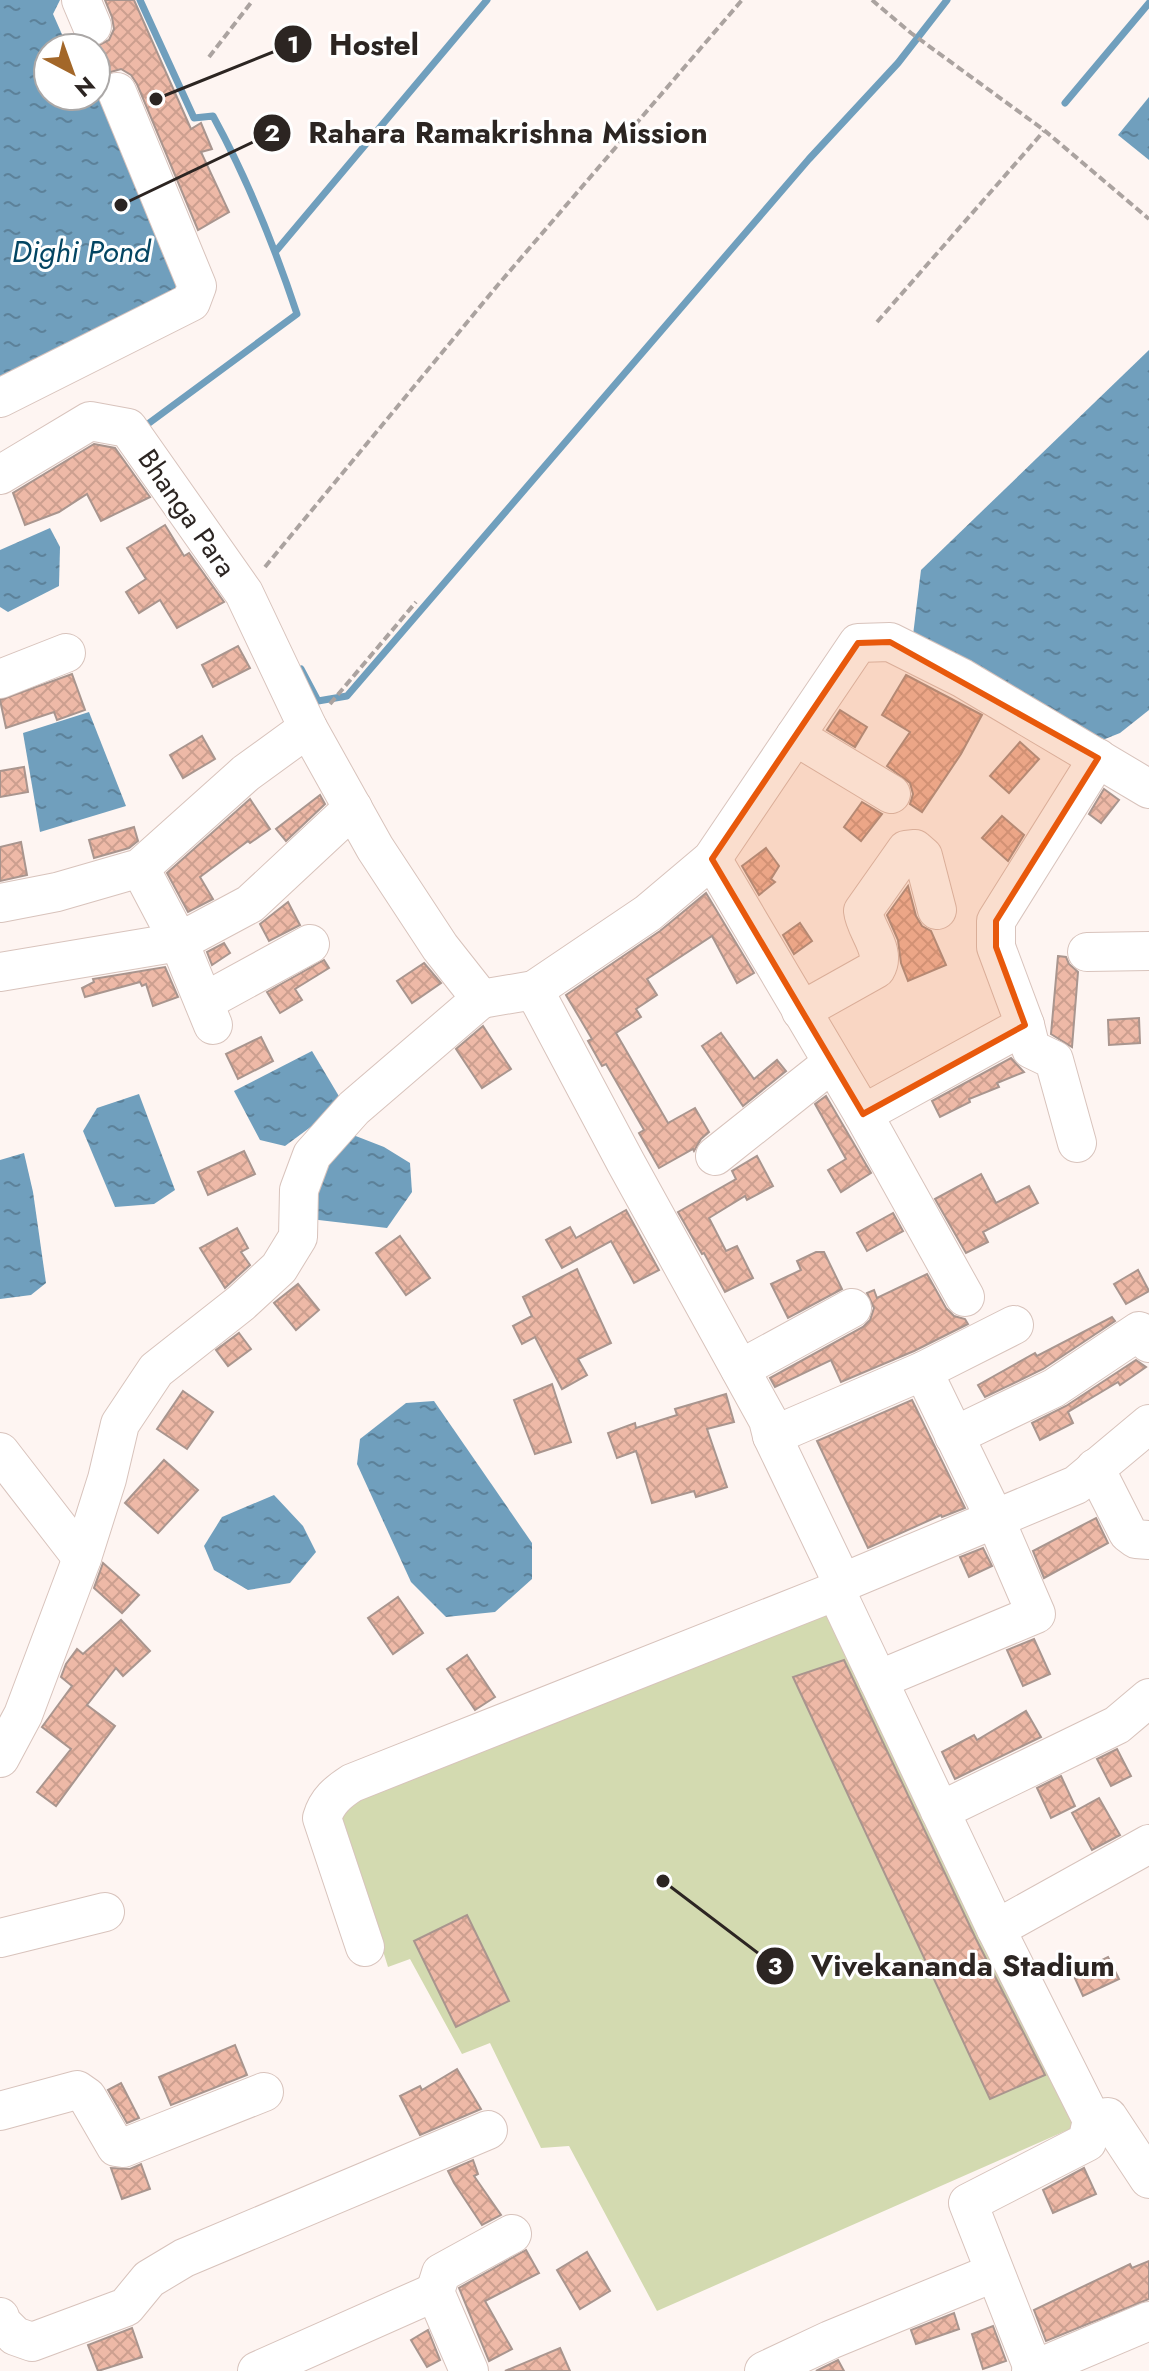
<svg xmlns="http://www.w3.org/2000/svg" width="1149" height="2371" viewBox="0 0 1149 2371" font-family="Jost,sans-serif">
<defs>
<pattern id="water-ripples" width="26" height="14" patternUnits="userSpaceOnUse" patternTransform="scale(2)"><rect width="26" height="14" fill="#709fbd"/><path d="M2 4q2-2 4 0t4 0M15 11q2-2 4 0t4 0" fill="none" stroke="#5c8199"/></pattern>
<pattern id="building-cross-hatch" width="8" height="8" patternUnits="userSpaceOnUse" patternTransform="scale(2)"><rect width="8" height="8" fill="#eeb9a7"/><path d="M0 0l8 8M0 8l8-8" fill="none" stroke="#cc9f8f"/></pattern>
</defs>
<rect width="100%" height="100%" fill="#fef5f2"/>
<polygon fill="#d3dab0" points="834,1599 1079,2125 657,2311 569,2146 541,2148 490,2043 462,2054 410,1959 388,1967 337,1803"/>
<g fill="url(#water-ripples)">
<polygon points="0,0 60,0 53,14 68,48 48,48 48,96 96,96 96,76 182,283 175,295 0,381"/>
<polygon points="1149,97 1149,160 1118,135"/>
<polygon points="1149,350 1149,710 1120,733 1095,743 913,635 921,570"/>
<polygon points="50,528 60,547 59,586 8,612 0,607 0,550"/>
<polygon points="89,712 126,806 40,832 23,733"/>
<polygon points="312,1051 343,1103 285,1146 260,1140 234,1091"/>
<polygon points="139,1094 175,1190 154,1204 115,1207 83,1131 97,1108"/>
<polygon points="348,1133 384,1147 410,1163 412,1192 387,1228 310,1219 313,1189"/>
<polygon points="24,1153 33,1192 46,1283 31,1295 0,1299 0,1160"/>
<polygon points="434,1401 532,1543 532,1579 495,1612 446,1617 411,1582 357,1464 360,1439 406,1403"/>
<polygon points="274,1495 303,1526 316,1552 290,1583 248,1590 214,1570 204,1546 222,1517"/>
</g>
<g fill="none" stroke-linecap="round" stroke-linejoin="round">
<g stroke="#709fbd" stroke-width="7">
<path d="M140 0 194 118 213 116C248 180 274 245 297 314L141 429"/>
<polyline points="1065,103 1149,3"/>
<polyline points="276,251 487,0"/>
<polyline points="301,669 318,701 347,696 809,159 898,63 947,0"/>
</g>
</g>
<g fill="url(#building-cross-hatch)" stroke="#a9958e" stroke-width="2">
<polygon points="105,0 134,0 191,129 201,123 212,149 201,152 229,212 198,230 137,84 131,75 121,69 107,73 95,47 109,40 114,29 112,17"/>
<polygon points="94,444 115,448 150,497 101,521 87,494 59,512 25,525 13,493"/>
<polygon points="165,525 184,556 189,553 224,602 177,628 160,600 139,613 126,592 146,579 127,548"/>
<polygon points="238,646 250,668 213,687 202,665"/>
<polygon points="72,674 85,710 57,720 54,712 6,728 0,700"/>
<polygon points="906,675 982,715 961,754 922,812 910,804 913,794 910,783 887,766 910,732 882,715"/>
<polygon points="840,710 867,727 855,747 827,730"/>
<polygon points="202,736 215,759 183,778 170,755"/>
<polygon points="1020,742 1039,759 1009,793 990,776"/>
<polygon points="24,767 28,792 0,797 0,771"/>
<polygon points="1104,789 1119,800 1101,823 1089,814"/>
<polygon points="320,795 325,804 286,841 276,829"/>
<polygon points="250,799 270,829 250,843 248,841 200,877 213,899 188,912 167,873"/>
<polygon points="862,802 882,814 861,841 844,827"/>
<polygon points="1002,816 1024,835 1008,861 982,838"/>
<polygon points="134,827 138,841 129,848 94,858 89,840"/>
<polygon points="21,842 27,875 0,881 0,847"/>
<polygon points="766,848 779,866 771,879 775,882 759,895 742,866"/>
<polygon points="908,886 916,916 922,926 931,931 946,965 908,981 901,963 898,940 887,915"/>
<polygon points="706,893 754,973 737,983 712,936 647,979 657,995 636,1009 641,1017 616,1033 668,1123 695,1108 709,1132 701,1139 694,1151 693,1149 659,1168 639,1133 644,1130 606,1064 602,1066 588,1041 592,1039 566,995 660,931"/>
<polygon points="288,902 300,925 269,941 260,924"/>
<polygon points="800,923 812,941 794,954 783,935"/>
<polygon points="224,943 230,953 212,965 207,952"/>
<polygon points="1058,956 1066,957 1069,964 1078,972 1072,1047 1051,1034"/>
<polygon points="324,960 329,968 295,989 302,1000 280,1013 267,992"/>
<polygon points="424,963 441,983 412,1003 397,981"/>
<polygon points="165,967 178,997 153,1006 146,984 142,986 140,982 85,997 82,988 94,982 93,979"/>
<polygon points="1139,1018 1140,1043 1109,1045 1108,1020"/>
<polygon points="483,1026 511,1069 482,1088 456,1049"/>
<polygon points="721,1033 754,1079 777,1060 786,1071 743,1106 702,1046"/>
<polygon points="261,1037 273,1061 238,1079 226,1054"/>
<polygon points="1011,1058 1024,1072 997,1083 999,1087 969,1099 970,1102 940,1117 932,1101"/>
<polygon points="826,1096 871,1173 841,1192 828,1170 846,1159 815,1104"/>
<polygon points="244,1151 255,1174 208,1195 198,1172"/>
<polygon points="757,1156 773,1186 747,1200 745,1196 709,1218 726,1251 737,1246 753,1278 725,1292 704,1253 702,1254 678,1212 736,1179 732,1171"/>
<polygon points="981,1174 996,1203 1029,1186 1038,1203 983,1232 988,1242 966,1253 935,1199"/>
<polygon points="626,1210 659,1270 634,1283 611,1241 562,1268 546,1240 570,1227 576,1238"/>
<polygon points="893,1213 903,1231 867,1251 857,1233"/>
<polygon points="237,1228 248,1248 241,1252 250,1265 225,1288 200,1248"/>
<polygon points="400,1236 430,1278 406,1295 376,1253"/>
<polygon points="816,1252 824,1252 842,1289 788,1318 771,1284 801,1270 797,1261"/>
<polygon points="577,1269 611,1343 578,1359 587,1375 562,1389 535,1337 522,1344 513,1326 532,1316 523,1297"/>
<polygon points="1138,1270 1149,1291 1126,1304 1114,1284"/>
<polygon points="927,1274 946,1308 954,1316 965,1319 968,1324 914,1351 841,1382 831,1360 775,1387 770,1378 863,1327 870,1320 874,1308 867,1293 874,1290 877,1298"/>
<polygon points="298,1284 319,1310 296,1330 274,1303"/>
<polygon points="1112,1317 1115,1321 1043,1369 985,1397 978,1385 1035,1353 1037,1356"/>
<polygon points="239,1333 251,1349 228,1366 216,1350"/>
<polygon points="1136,1360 1146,1367 1120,1385 1118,1382 1068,1412 1073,1423 1040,1440 1032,1423 1066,1406"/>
<polygon points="552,1384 571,1442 535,1454 514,1400"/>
<polygon points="183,1391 213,1412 187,1449 157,1429"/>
<polygon points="726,1394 734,1422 707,1429 727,1487 696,1497 694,1491 652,1503 636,1451 617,1458 608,1433 635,1423 636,1428 677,1415 675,1409"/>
<polygon points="912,1400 965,1508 942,1517 941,1515 868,1548 817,1441"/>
<polygon points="164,1460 198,1490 158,1533 125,1503"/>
<polygon points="1096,1518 1108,1543 1044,1578 1033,1551"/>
<polygon points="983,1548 992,1566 969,1577 960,1557"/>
<polygon points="103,1563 139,1595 122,1613 94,1588"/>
<polygon points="398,1597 423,1633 393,1654 368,1618"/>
<polygon points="121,1620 150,1651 123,1676 116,1668 87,1705 115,1726 56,1806 37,1792 71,1749 42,1727 72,1686 61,1677 66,1664 77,1649 83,1654"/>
<polygon points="1034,1639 1050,1674 1023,1686 1007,1650"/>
<polygon points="467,1655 495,1697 475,1710 447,1669"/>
<polygon points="844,1660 976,1939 1045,2075 990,2099 793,1677"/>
<polygon points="1026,1711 1041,1737 955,1779 942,1752 974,1735 977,1740"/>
<polygon points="1117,1749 1131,1776 1111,1786 1097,1759"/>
<polygon points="1061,1776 1075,1806 1051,1818 1037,1788"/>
<polygon points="1099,1798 1120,1835 1092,1850 1072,1813"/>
<polygon points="467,1915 509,2001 456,2027 414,1941"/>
<polygon points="1108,1957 1119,1979 1083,1996 1073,1974"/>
<polygon points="235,2045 247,2075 171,2105 159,2077"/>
<polygon points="457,2069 481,2109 420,2135 400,2096 420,2086 422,2090"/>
<polygon points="121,2083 139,2118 127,2123 108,2090"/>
<polygon points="473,2160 478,2174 474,2176 501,2215 482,2225 454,2183 448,2171"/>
<polygon points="141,2164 150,2189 122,2199 111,2168 130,2169"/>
<polygon points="1084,2168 1096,2194 1053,2213 1043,2190"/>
<polygon points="526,2250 539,2273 485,2301 512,2349 489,2361 459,2288"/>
<polygon points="587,2252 610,2291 580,2309 557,2270"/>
<polygon points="1149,2261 1149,2299 1046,2341 1034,2310 1130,2264 1132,2268"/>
<polygon points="954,2313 959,2329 916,2344 911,2330"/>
<polygon points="993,2326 1006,2361 983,2369 972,2334"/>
<polygon points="132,2328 142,2357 98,2371 88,2345"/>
<polygon points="428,2330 440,2360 427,2367 411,2340"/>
<polygon points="560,2348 570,2371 505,2371"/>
<polygon points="838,2360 844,2371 816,2371"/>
</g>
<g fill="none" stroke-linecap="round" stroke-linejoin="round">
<defs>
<g id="minor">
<polyline points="81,0 92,26"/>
<polyline points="0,398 191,302 197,286 117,92"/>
<polyline points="0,475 90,421 128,428 244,593 308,728 375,848 440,947 481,999 534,990 626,1163 768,1420 772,1436 841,1580 836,1591 996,1929 1092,2120 1087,2142 968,2203 1034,2371"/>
<polyline points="0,679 66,653"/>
<polyline points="795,736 891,794"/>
<polyline points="712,859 863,1114 965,1297"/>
<polyline points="140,868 179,942 213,1025"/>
<polyline points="0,903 57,892 140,868 246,773 308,728"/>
<polyline points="1087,952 1149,951"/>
<polyline points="0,972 179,942 250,904 353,808"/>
<polyline points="534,990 648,913 712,859 858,643 890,642 962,678 1149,789"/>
<polyline points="204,1002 310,944"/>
<path d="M801 1011 876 969C887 951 865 930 863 911L906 850 915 849 923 856 937 910"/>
<polyline points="1025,1025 1031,1049 1054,1060 1077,1143"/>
<polyline points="863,1114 1025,1025 996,947 996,921 1098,758"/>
<polyline points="715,1156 832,1063"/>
<polyline points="740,1369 852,1308"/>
<polyline points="772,1436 923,1371 1014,1325"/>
<polyline points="954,1436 1054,1388 1139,1331 1149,1343"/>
<polyline points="0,1452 82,1558"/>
<polyline points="1095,1468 1128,1533 1136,1539 1149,1540"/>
<polyline points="841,1580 851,1579 1076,1485 1149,1424"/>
<polyline points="878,1680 1036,1614 995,1519 923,1371"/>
<polyline points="0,1758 23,1715 82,1558 107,1479 120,1424 156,1370 241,1303 279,1268 298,1237 299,1190 312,1155 354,1108 481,999"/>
<polyline points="940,1811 1117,1725 1149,1698"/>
<polyline points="996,1929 1149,1844"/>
<polyline points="0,1938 105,1912"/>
<path d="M365 1947 322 1818C327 1801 338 1792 352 1783L836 1591"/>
<polyline points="0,2111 77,2090 87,2097 116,2147 123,2148 264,2092"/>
<polyline points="1092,2120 1108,2117 1149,2179"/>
<polyline points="0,2317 2,2323 15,2336 32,2342 126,2307 149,2279 184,2258 488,2130"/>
<polyline points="257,2371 435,2292"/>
<polyline points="469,2371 435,2292 441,2273 512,2234"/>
<polyline points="764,2371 830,2340 993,2273"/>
<polyline points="1031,2371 1149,2321"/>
</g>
</defs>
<use href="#minor" stroke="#d8c3bc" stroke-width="40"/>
<g stroke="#aba3a0" stroke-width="4" stroke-dasharray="8 4" stroke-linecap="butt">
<polyline points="872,0 911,33 1044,130 1149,219"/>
<polyline points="209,57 253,0"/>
<polyline points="877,322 1044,131"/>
<polyline points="265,567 497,286 742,0"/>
<polyline points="330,704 416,602"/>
</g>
<use href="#minor" stroke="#fff" stroke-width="38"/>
</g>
<path fill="#e8590c" fill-opacity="0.2" stroke="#e8590c" stroke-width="6" stroke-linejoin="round" d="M890 642 1098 758 996 921V947L1025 1025 863 1114 712 859 858 643Z"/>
<g text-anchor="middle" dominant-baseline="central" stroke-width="6" stroke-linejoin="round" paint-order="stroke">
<g font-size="28" fill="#2c2522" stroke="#fff">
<text transform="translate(187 513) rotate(55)">Bhanga Para</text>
</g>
<g font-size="30" font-style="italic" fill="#034562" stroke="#fff">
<text x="81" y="251">Dighi Pond</text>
</g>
</g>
<path fill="none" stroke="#2c2522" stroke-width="3" d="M156 99L293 44M121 205L272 133M663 1881L775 1966"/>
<g fill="#2c2522" stroke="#fff" stroke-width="3">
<circle cx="156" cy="99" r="8"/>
<circle cx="121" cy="205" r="8"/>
<circle cx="663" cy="1881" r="8"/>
<circle cx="293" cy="44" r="20"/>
<circle cx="272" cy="133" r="20"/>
<circle cx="775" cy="1966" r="20"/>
</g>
<g font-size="24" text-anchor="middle" font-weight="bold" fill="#fff">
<text x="293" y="53">1</text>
<text x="272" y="141">2</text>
<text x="775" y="1974">3</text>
</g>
<g font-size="30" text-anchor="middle" font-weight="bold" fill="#2c2522" stroke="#fff" stroke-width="6" stroke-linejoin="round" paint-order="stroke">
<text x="374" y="55">Hostel</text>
<text x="508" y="143">Rahara Ramakrishna Mission</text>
<text x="963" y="1976">Vivekananda Stadium</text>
</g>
<g transform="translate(72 72) rotate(139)"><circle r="38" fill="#ffffff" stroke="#aba8a7" stroke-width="2"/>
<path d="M0-6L14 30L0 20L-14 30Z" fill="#a36729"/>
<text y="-12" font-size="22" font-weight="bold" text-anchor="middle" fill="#2c2522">N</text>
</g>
</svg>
